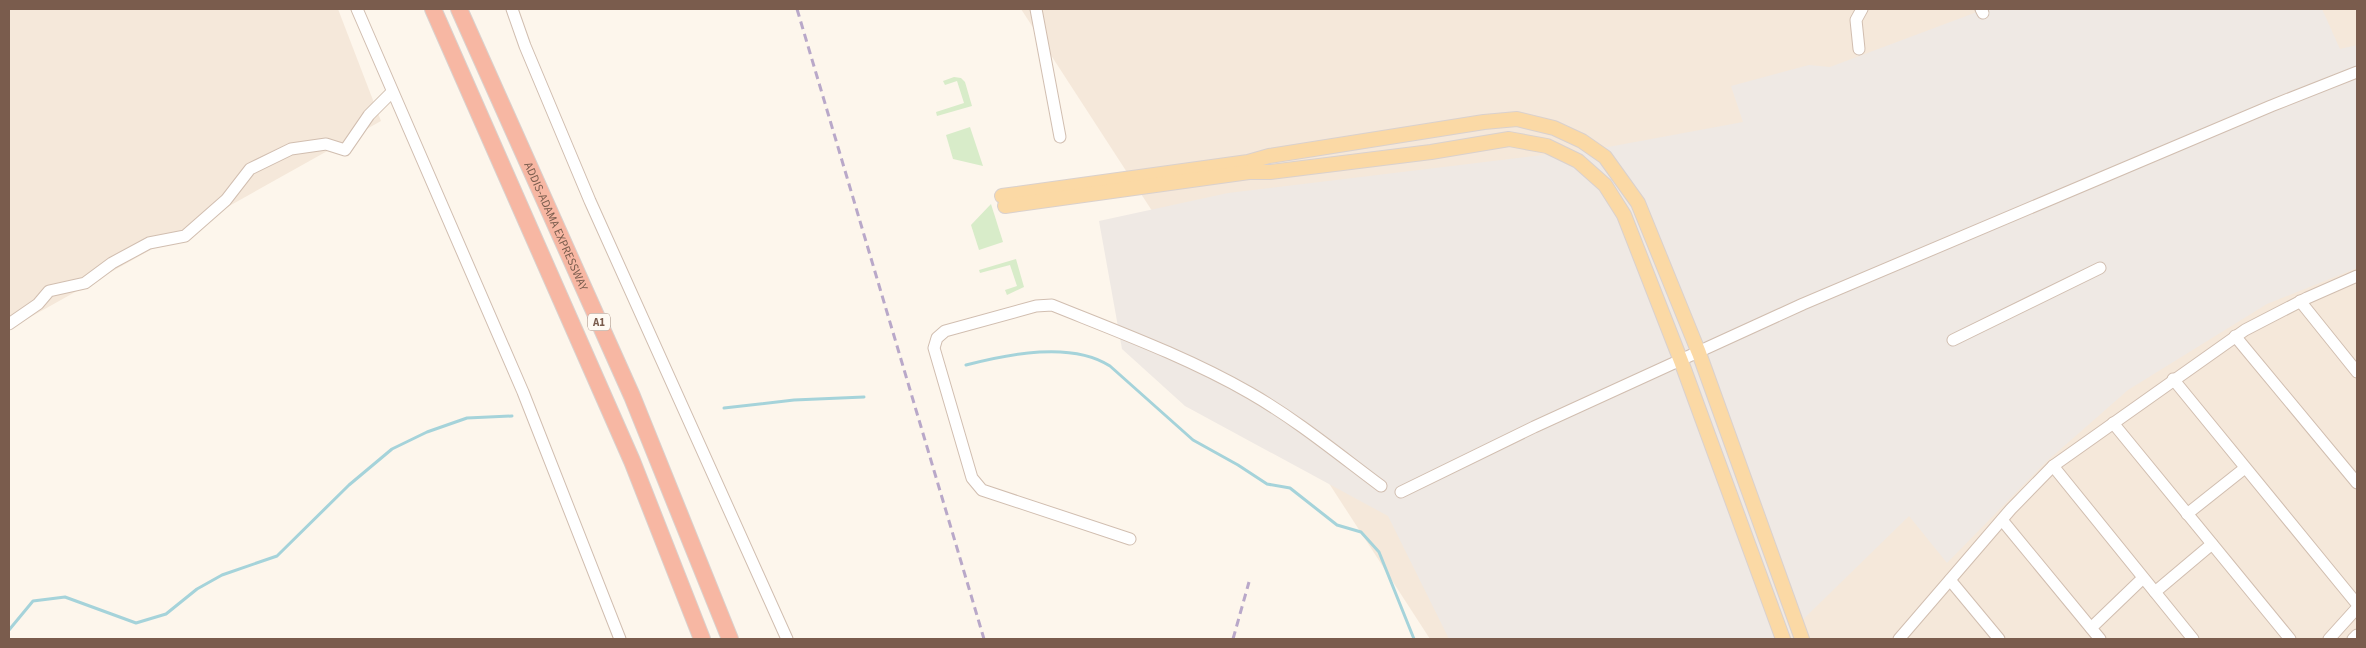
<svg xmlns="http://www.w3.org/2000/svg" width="2366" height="648" viewBox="0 0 2366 648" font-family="'Source Sans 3',sans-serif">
<rect width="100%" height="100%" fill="#fdf6ec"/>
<g fill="#f5e8da">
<polygon points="9,9 338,9 381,121 9,329"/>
<polygon points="1021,9 2357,9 2357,639 1430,639"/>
</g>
<polygon fill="#efe9e4" points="1985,9 2322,9 2340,49 2357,45 2357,268 2267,304 2128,390 2046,462 1947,563 1909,516 1783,639 1449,639 1388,516 1185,406 1122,349 1099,221 1228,193 1608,147 1743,122 1731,86 1809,65 1830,67"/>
<g fill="#d8ecc9">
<polygon points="954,77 961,78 965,82 972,106 937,116 936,112 964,103 957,81 945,85 943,81"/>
<polygon points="970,127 983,166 953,159 946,135"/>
<polygon points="991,204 1003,242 979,250 971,225"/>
<polygon points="1016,259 1024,287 1007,295 1005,290 1017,286 1010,265 980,273 979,270"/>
</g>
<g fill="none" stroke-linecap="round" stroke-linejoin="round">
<g stroke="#a5d3da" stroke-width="3">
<path d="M966 365C1008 354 1072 341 1110 366L1193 440 1238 465 1267 484 1290 488 1337 525 1361 532 1379 552 1414 639"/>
<polyline points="724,408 794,400 864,397"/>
<polyline points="9,630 33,601 65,597 136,623 166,614 197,589 222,575 277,556 349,485 392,449 427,432 467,418 512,416"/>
</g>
<defs>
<g id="minor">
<polyline points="357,9 523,392 620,639"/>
<polyline points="512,9 525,46 590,201 787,639"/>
<polyline points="1036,9 1060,137"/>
<polyline points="1981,9 1983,13"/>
<polyline points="1859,49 1856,20 1862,9"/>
<polyline points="2300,301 2357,372"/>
<polyline points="9,324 38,304 49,291 85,283 112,263 149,243 185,236 226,200 250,169 291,149 326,144 345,150 369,115 392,92"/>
<polyline points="2235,336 2357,483"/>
<polyline points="1953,340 2100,268"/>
<polyline points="2173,379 2357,604"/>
<polyline points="2113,423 2290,639"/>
<polyline points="2053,466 2193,639"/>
<polyline points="1401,492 1534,427 1803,304 2271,106 2357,72"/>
<polyline points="2187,514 2245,468"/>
<polyline points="2002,520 2100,639"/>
<path d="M1130 539 982 490 972 478 934 348 937 338 945 331 1036 306 1052 305C1119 332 1187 357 1250 393 1297 420 1338 454 1381 486"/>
<polyline points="1950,580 1999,639"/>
<polyline points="2155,592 2212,544"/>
<polyline points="2091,628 2143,578"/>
<polyline points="1899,639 2011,509 2053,466 2245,330 2307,298 2357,276"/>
<polyline points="2329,639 2357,608"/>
<polyline points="2353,639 2357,635"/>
</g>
<g id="major">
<polyline points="1002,196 1248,162 1269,156 1484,122 1517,119 1554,128 1582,141 1605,157 1638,203 1699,353 1802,639"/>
<polyline points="1005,206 1249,172 1270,172 1431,152 1509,139 1547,146 1578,161 1605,185 1624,215 1681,361 1783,639"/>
</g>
<g id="highway">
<polyline points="433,9 632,461 702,639"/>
<path id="s1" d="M459 9 632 396 730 639"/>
</g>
</defs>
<use href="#minor" stroke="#d1beb0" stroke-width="13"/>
<use href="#major" stroke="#dad1cd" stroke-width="16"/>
<use href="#highway" stroke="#dad1cd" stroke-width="18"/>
<use href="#minor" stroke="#fff" stroke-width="11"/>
<use href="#major" stroke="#fbd9a5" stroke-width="14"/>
<use href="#highway" stroke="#f7b7a3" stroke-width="16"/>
<g stroke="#b9a8c9" stroke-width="3" stroke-dasharray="8 5" stroke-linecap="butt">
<polyline points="797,9 984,639"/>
<polyline points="1233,639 1249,582"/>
</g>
</g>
<g text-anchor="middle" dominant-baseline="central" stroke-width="4" stroke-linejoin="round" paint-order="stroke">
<rect fill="#fffaf3" stroke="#a28b7f" stroke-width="1" x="588" y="313.5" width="22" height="17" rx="4"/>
<g font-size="11" font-weight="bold" fill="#7a5c4d">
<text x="599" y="322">A1</text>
</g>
<g font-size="12" fill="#7a5c4d" stroke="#fffaf3">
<text stroke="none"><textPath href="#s1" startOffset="238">ADDIS-ADAMA EXPRESSWAY</textPath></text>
</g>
</g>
<rect width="2366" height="648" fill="none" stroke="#7a5c4d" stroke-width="20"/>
</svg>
